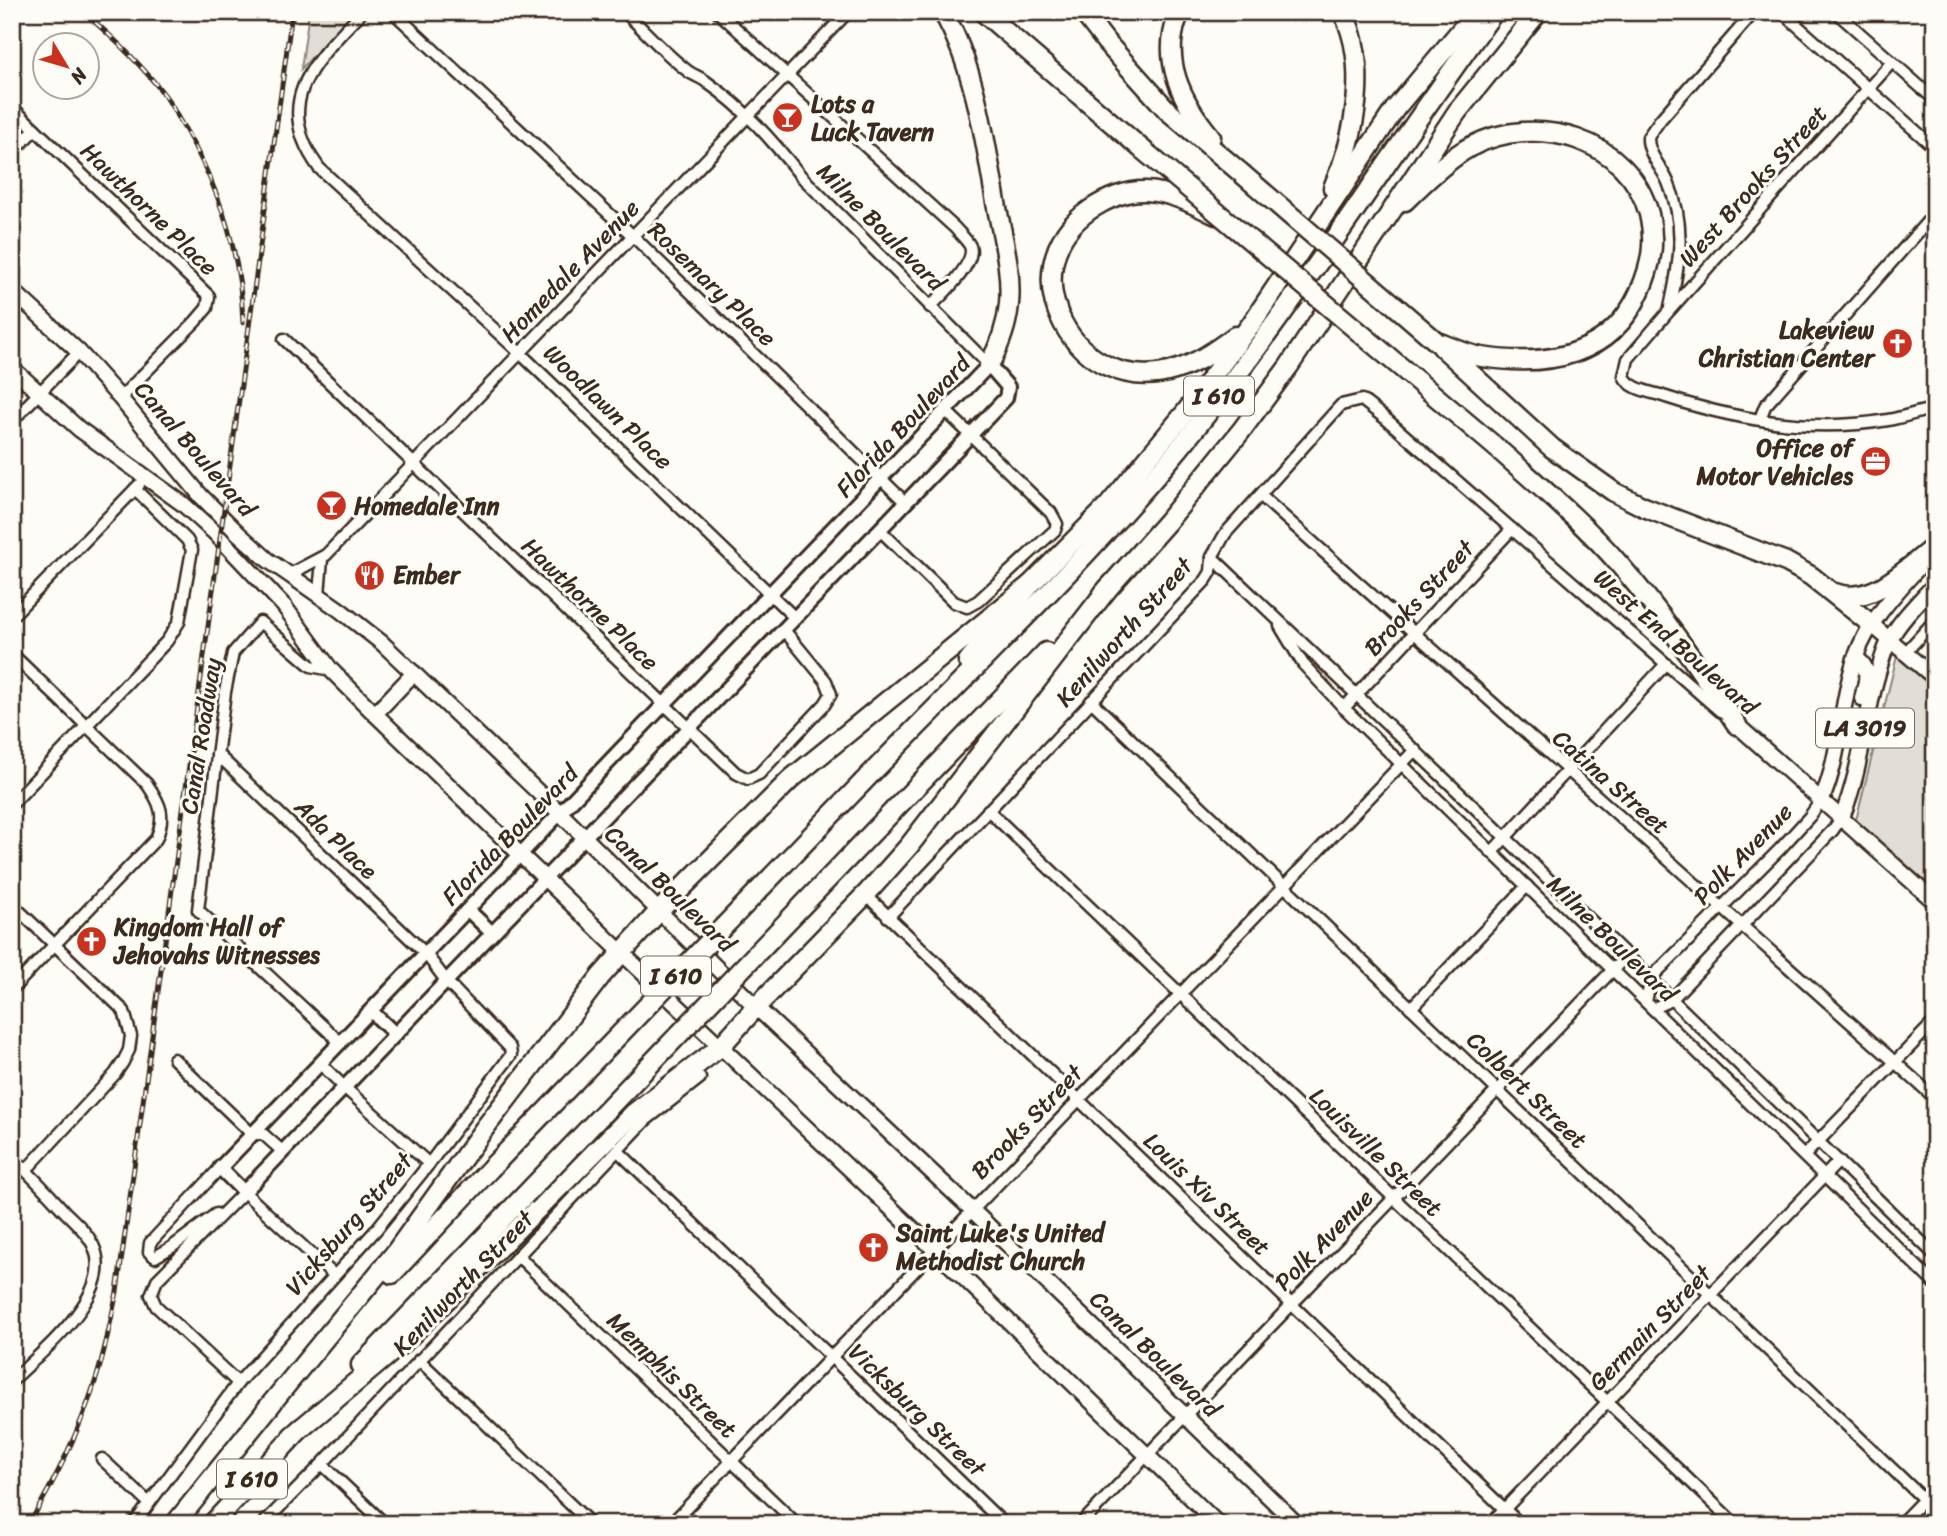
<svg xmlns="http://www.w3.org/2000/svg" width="1947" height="1536" viewBox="0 0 1947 1536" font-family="Sriracha,sans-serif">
<rect width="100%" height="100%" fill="#fdfcf7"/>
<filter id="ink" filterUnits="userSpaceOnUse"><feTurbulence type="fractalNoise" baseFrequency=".0143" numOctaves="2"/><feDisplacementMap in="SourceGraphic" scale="14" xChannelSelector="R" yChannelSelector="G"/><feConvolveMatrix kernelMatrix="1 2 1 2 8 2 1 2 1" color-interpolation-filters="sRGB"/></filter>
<g filter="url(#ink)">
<g fill="#e1ded7" stroke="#8e847a" stroke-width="2">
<polygon points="309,12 354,12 301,69"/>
<polygon points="1898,652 1935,685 1935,890 1856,820"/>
</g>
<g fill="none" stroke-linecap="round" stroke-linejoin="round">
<defs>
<g id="minor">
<path d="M362 12C316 60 270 101 319 168L520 353 795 618"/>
<polyline points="393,12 633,236 906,503"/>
<path d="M625 12C646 32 666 55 689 72 695 76 702 78 708 83 744 108 773 141 800 175L989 365"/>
<path d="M718 12 955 228C960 234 967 240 970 246 977 263 941 296 930 307"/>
<polyline points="1782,12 1935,148"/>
<polyline points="1836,12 1935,100"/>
<path d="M1892 62 1669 311 1628 359 1624 376C1630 390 1653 392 1666 397 1736 420 1814 433 1888 420 1904 417 1919 412 1935 408"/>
<polyline points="12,107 209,296 207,308 195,322 120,398"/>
<polyline points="12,153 35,129"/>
<path d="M1670 307C1680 263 1686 224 1668 182 1662 168 1647 153 1648 137L1660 120 1754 12"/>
<polyline points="284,339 736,773 748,779 759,774 825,704 831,694 826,681 784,630"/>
<polyline points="1760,419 1765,406 1935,213"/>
<polyline points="12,421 79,352"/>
<polyline points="1261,496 1935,1098"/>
<polyline points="880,530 954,602 967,607 978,601 1055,530 1057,524 1051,513 946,411"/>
<polyline points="1212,557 1472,805 1935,1255"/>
<polyline points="290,574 326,555 848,12"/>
<polyline points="319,595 322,559"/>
<polyline points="12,616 139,485"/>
<polyline points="1280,626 1303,664 1344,708 1935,1284"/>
<polyline points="1906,652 1935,620"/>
<path d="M12 654 147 784C161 804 166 816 156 839L12 989"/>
<polyline points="331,670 311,666 260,622 233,653 225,692 198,910 341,1043"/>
<polyline points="1091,701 1935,1510"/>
<polyline points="1344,708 1512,529"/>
<polyline points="12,804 167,641 179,622 192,550 187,540 135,489"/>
<polyline points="988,810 1735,1524"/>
<polyline points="1492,852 1666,664"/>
<polyline points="866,895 1520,1524"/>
<polyline points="12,904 124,1011 131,1036 129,1050 123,1062 115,1074 26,1170"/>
<polyline points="888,917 1206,580 1211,572 1212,557 1225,534 1341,405 1362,400 1386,419 1720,711"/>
<polyline points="1646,1002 1651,978 1780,849 1810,816 1822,799"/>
<polyline points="1411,1008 1527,886"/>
<polyline points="1653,1009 1672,999 1833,830 1842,817"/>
<polyline points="174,1059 252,1134 263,1134 282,1151"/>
<polyline points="321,1064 344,1087 429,1164"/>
<polyline points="618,1151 1004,1524"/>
<polyline points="1804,1156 1935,1021"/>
<path d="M12 1157C31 1175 48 1193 65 1212 75 1222 87 1232 93 1245 117 1293 42 1351 12 1381"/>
<polyline points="244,1192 334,1275"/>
<polyline points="216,1214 172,1247 155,1257 149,1252 150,1243 220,1168"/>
<polyline points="518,1256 797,1524"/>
<polyline points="419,1360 591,1524"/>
<polyline points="238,1383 156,1306 151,1295 157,1280 244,1192"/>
<polyline points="102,1459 149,1503"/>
<polyline points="322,1464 385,1524"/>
<polyline points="134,1524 238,1383 375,1231 429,1164 511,1055 510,1048 447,982 426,954 217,754"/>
<polyline points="263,1524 322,1464 646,1120 700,1078"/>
<polyline points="671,1524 1415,750"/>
<polyline points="1081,1524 1627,955"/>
<polyline points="1490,1524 1839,1161"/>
<polyline points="1900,1524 1935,1488"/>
</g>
<g id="tertiary">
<polygon points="989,365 1008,387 1006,398 244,1192 220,1168"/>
<polyline points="468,910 492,933"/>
<polyline points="371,1011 395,1034"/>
</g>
<g id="secondary">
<polyline points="12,290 79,352 120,398 201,496 239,534 268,560 340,610 382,643 560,813 756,1007 971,1209 1297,1524"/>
<polyline points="12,368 79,429 183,504 214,532 284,606 331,670 375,714 622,953 934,1249 1218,1524"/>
<polyline points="1871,624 1935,678"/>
<polyline points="375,714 414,673"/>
<polyline points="1737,725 1935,902"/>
</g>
<g id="primary">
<path d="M1855 658C1872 667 1866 683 1862 698"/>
<path d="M1822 799C1841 755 1840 703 1856 656 1869 621 1893 596 1918 568"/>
<path d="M1842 817C1860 773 1864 725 1876 680 1880 666 1883 652 1890 639 1901 619 1919 602 1935 584"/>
</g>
<g id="motorway">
<path d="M943 12C977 72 985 142 997 208 1003 239 1012 272 1009 304 1007 326 1000 345 989 365"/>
<polyline points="983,12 1143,150"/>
<polyline points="1083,12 1106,42 1168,111 1240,172"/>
<path d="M1180 12C1159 58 1181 101 1211 137"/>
<path d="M1333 188C1356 136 1369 65 1343 12"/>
<path d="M1405 201C1421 185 1451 157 1470 147 1535 112 1629 138 1649 214 1656 242 1651 266 1640 291 1611 357 1547 367 1482 357 1467 355 1452 347 1437 342"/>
<path d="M1216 215C1194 204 1171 192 1146 191 1127 190 1106 199 1091 209 1003 269 1077 401 1175 370 1198 363 1216 350 1235 336"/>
<polyline points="1442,347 1552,448 1614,492 1644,507 1786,562 1811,576 1871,624"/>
<path d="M1498 449C1539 486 1583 522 1619 564 1663 614 1700 670 1737 725"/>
<path d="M1835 593C1872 607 1908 567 1935 546"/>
<polyline points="1103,594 1167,522 1241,431 1289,366 1457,112 1538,12"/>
<polyline points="968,661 1030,585 1108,506 1185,413 1252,323 1395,109 1476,12"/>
<path d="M863 782C965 676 1072 575 1167 463 1286 321 1384 162 1494 12"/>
<polyline points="894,810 1046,652"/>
<polyline points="392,1274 490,1169"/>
<polyline points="361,1365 524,1196"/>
<polyline points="266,1410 395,1253 484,1129 601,976 660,910 791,779 1030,585"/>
<polyline points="292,1436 406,1340 634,1113 720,1047 756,1007 868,892 909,846 1109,587"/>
<polyline points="175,1524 273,1402"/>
<polyline points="212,1524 301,1428"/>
</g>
</defs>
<use href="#minor" stroke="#3b2a1e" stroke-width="15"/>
<use href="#tertiary" stroke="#3b2a1e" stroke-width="18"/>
<use href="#secondary" stroke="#3b2a1e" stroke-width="19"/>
<use href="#primary" stroke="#3b2a1e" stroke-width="19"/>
<use href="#motorway" stroke="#3b2a1e" stroke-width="23"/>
<use href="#minor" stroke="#fdfcf7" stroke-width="10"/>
<use href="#tertiary" stroke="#fdfcf7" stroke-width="12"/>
<use href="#secondary" stroke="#fdfcf7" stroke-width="14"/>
<use href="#primary" stroke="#fdfcf7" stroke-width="14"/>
<use href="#motorway" stroke="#fdfcf7" stroke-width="18"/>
<defs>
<g id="rail">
<path d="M83 12C113 37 142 65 166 97 173 107 178 119 185 129 219 188 241 255 243 323"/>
<path d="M29 1524C56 1479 79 1432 95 1382 105 1353 110 1322 117 1292L292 12"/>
</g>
</defs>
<use href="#rail" stroke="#3b2a1e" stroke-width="5"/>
<use href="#rail" stroke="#fdfcf7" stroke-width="2.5" stroke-dasharray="8" stroke-linecap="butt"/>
<defs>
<g id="motorway-bridge">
<polyline points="1143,150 1498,449"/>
<polyline points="1240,172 1437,342"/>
<polyline points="490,1169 863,782"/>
<polyline points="524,1196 894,810"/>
</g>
</defs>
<use href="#motorway-bridge" stroke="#3b2a1e" stroke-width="23" stroke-linecap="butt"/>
<use href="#motorway-bridge" stroke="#fdfcf7" stroke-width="18"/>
</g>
</g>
<defs>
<symbol id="bar-disc" viewBox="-11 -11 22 22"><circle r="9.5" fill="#c8321e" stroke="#fdfcf7"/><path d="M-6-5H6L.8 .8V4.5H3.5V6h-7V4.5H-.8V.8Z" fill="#fff"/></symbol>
<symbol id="church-disc" viewBox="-11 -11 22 22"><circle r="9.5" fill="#c8321e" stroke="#fdfcf7"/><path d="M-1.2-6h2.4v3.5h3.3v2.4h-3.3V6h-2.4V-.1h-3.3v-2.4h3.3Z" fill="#fff"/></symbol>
<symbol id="office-disc" viewBox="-11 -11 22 22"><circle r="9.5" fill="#c8321e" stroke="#fdfcf7"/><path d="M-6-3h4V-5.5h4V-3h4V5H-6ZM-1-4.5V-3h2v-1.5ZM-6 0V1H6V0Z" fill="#fff"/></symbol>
<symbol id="restaurant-disc" viewBox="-11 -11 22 22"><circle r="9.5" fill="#c8321e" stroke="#fdfcf7"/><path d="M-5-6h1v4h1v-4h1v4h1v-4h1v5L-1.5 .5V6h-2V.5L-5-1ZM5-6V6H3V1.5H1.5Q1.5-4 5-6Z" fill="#fff"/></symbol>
</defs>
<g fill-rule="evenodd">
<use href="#bar-disc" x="770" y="100" width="35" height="35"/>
<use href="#church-disc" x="1880" y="326" width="35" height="35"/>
<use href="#office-disc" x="1858" y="444" width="35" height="35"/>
<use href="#bar-disc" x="314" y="488" width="35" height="35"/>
<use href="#restaurant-disc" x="352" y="558" width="35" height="35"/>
<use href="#church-disc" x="74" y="924" width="35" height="35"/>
<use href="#church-disc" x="856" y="1230" width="35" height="35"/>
</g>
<g text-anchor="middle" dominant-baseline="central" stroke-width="6" stroke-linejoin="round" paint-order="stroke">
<g fill="#fdfcf7" stroke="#75695f" stroke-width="2">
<rect x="1184" y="376.5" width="70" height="39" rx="5"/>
<rect x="1816" y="708.5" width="98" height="39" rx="5"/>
<rect x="641" y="956.5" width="70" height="39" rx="5"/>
<rect x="217" y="1459.5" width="70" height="39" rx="5"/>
</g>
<g font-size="23" font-weight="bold" fill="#3b2a1e">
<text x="1219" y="396">I 610</text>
<text x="1865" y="728">LA 3019</text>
<text x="676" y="976">I 610</text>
<text x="252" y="1479">I 610</text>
</g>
<g font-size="24" font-weight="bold" fill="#3b2a1e" stroke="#fdfcf7" text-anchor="start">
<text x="811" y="104">Lots a<tspan x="811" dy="28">Luck Tavern</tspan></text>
<text x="1874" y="330" text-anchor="end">Lakeview<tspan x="1874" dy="28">Christian Center</tspan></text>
<text x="1853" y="448" text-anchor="end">Office of<tspan x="1853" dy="28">Motor Vehicles</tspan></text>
<text x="354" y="506">Homedale Inn</text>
<text x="393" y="575">Ember</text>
<text x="114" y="927">Kingdom Hall of<tspan x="114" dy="28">Jehovahs Witnesses</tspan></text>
<text x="896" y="1233">Saint Luke's United<tspan x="896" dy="28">Methodist Church</tspan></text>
</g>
<g font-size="24" fill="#3b2a1e" stroke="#fdfcf7">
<text transform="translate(1753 186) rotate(-48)">West Brooks Street</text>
<text transform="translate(149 209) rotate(44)">Hawthorne Place</text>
<text transform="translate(881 227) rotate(45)">Milne Boulevard</text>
<text transform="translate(570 271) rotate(-46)">Homedale Avenue</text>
<text transform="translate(712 284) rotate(44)">Rosemary Place</text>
<text transform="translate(608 407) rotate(44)">Woodlawn Place</text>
<text transform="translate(903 426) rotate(-47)">Florida Boulevard</text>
<text transform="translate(195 449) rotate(49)">Canal Boulevard</text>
<text transform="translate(1419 598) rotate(-47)">Brooks Street</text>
<text transform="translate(590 604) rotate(44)">Hawthorne Place</text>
<text transform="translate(1124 632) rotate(-48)">Kenilworth Street</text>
<text transform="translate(1676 642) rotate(41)">West End Boulevard</text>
<text transform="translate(201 736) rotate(-81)">Canal Roadway</text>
<text transform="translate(1611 782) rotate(41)">Catina Street</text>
<text transform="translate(510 835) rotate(-46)">Florida Boulevard</text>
<text transform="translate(336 839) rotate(44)">Ada Place</text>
<text transform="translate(1743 854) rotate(-46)">Polk Avenue</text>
<text transform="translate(670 889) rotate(44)">Canal Boulevard</text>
<text transform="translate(1612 939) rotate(44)">Milne Boulevard</text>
<text transform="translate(1527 1090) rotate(44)">Colbert Street</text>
<text transform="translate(1027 1122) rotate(-46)">Brooks Street</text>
<text transform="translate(1376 1152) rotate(44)">Louisville Street</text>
<text transform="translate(1207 1194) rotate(44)">Louis Xiv Street</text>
<text transform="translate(349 1224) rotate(-49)">Vicksburg Street</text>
<text transform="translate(1324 1240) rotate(-46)">Polk Avenue</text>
<text transform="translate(463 1283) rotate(-46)">Kenilworth Street</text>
<text transform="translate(1650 1328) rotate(-46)">Germain Street</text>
<text transform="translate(1155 1354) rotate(44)">Canal Boulevard</text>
<text transform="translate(672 1375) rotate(44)">Memphis Street</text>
<text transform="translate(917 1410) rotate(44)">Vicksburg Street</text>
</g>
</g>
<rect width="1947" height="1536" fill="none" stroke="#fdfcf7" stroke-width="42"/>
<rect x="21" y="21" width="1905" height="1494" fill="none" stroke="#3b2a1e" stroke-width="2.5" filter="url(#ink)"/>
<g transform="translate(66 66) rotate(128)"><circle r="33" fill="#fdfcf7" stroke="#afa8a0" stroke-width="2"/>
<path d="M0-5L12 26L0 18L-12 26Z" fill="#c8321e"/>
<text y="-10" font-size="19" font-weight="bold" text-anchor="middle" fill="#3b2a1e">N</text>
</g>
</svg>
